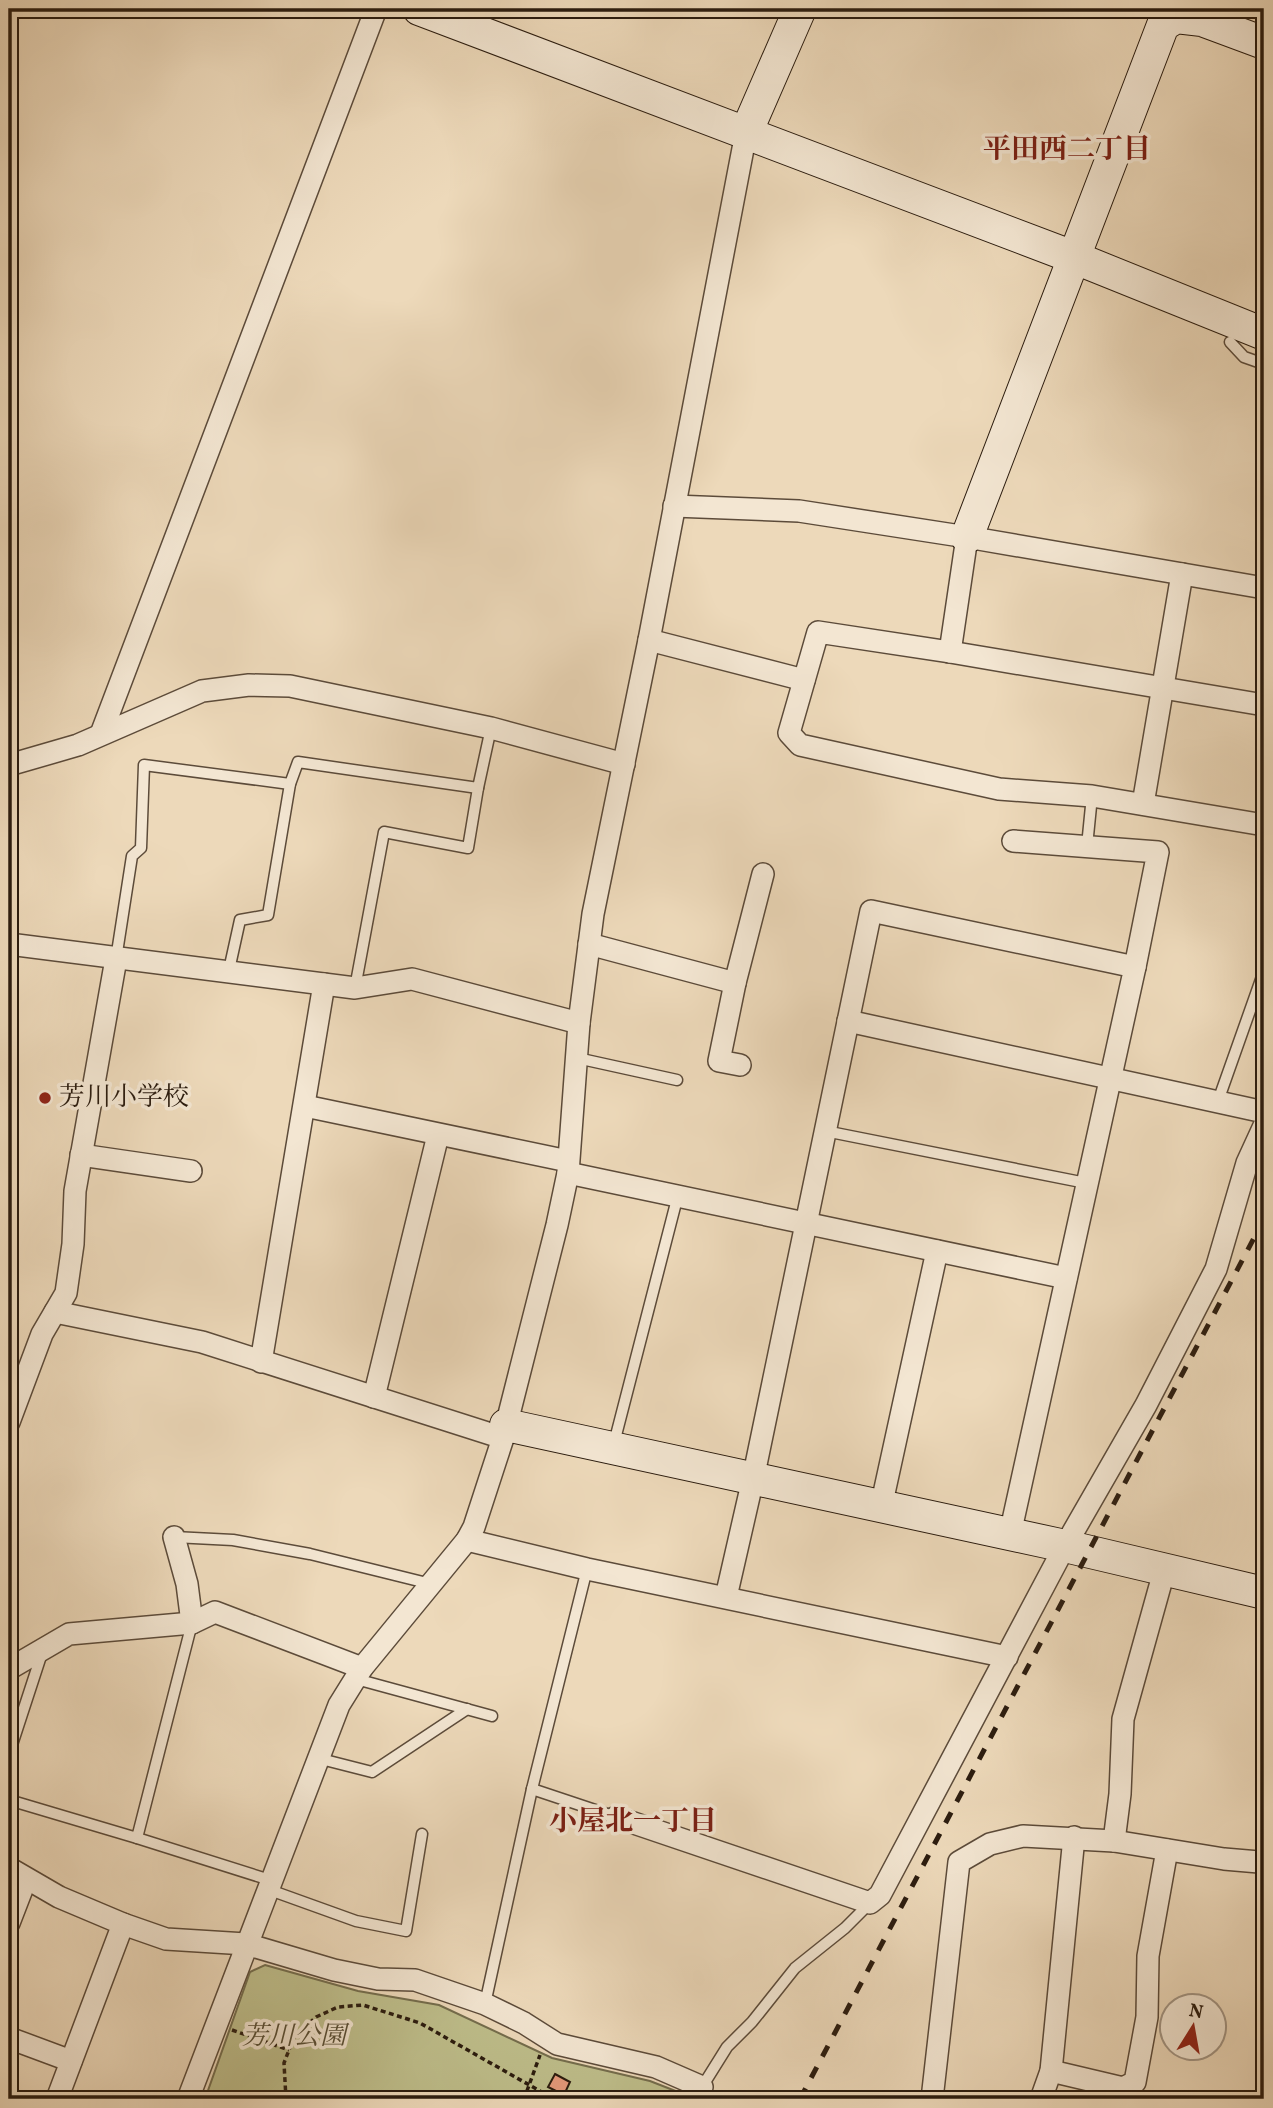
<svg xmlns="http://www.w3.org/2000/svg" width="1273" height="2108" viewBox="0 0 1273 2108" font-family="Vollkorn,'Noto Serif JP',serif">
<rect width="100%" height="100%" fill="#edd9ba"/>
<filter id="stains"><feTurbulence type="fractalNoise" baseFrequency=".00286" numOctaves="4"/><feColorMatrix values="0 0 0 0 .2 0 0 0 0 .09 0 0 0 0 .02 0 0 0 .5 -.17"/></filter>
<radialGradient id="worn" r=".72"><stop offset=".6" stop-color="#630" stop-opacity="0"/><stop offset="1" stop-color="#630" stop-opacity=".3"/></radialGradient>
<polygon fill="#bebe8b" stroke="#746d4d" stroke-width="2" points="265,1965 358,1991 439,2005 552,2058 650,2081 696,2099 205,2099 250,1972"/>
<polygon fill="#e5997b" stroke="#2b1c0f" stroke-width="2" points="555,2074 570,2082 564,2095 548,2087"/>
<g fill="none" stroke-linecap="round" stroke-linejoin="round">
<defs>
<g id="lane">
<polyline points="1230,342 1244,357 1264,364"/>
<polyline points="1087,846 1092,796"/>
<polyline points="116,959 132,856 141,848 144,765 290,784"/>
<polyline points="229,970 240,920 268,915 290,784 298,762 478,788 491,728"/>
<polyline points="355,988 384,832 468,848 478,788"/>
<polyline points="577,1058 677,1080"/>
<polyline points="1218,1101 1264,971"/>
<polyline points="825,1131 1086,1183"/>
<polyline points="613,1447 678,1195"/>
<polyline points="174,1537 233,1540 310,1554 431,1584"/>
<polyline points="587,1569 532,1789 616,1817"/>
<polyline points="356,1679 492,1716"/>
<polyline points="9,1754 42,1653"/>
<polyline points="317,1758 372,1772 467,1709"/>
<polyline points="9,1800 137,1838 192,1623"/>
<polyline points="137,1838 270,1880"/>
<polyline points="267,1889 356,1921 406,1931 422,1834"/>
<polyline points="485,2004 532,1789"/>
<polyline points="702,2087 727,2047 752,2022 795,1968 845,1928 870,1903"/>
</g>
<g id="street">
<polyline points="674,506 799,511 967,537 1264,588"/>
<polyline points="649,640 804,680"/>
<polyline points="950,652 967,537"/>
<polyline points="1264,705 950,652 818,632 789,733 800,745 999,789 1092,796 1264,825"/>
<polyline points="101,734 376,9"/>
<polyline points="9,765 78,745 202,691 249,685 290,686 491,728 624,764"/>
<polyline points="1143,804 1182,574"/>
<polyline points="1013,841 1158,852 1135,967"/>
<polyline points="9,944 355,988 412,979 579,1023"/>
<polyline points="589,944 735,983 763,874"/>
<polyline points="735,983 719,1061 740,1065"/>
<polyline points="848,1021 1264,1112"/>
<polyline points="305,1106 568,1161"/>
<polyline points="81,1155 191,1171"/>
<polyline points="568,1173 1066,1278"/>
<polyline points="55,1312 202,1342 503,1438"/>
<polyline points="261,1362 324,984"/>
<polyline points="374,1397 438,1135"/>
<polyline points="9,1422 42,1334 66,1293 73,1244 75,1191 116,959"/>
<polyline points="881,1507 937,1251"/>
<polyline points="174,1537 187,1584 192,1623"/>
<polyline points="467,1540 587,1569 1007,1657"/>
<polyline points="726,1597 753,1479 871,911 1135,967 1010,1534"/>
<polyline points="9,1669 69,1634 192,1623 215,1612 362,1668"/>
<polyline points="616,1817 870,1903 880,1895 1065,1546 1146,1405 1216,1269 1247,1163 1264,1126"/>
<polyline points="1114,1841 1120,1794 1123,1719 1165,1568"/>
<polyline points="9,1868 59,1897 123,1924 57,2099"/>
<polyline points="9,1923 26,1879"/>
<polyline points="123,1924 166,1939 246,1944 334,1970 378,1979 415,1980 485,2004 524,2023 557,2044 656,2067 702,2087"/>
<polyline points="9,2038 71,2061"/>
<polyline points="1051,2071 1123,2088 1135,2082 1147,2017 1148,1956 1167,1850"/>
<polyline points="188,2099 339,1705 362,1668 467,1540 474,1527 503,1438 557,1225 568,1173 579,1023 593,914 649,640 746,133"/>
<polyline points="932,2099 959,1862 990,1844 1023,1836 1114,1841 1224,1859 1259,1862 1264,1860"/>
<polyline points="1041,2099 1051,2071 1074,1837"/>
</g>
<g id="secondary">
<polyline points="419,9 1073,257 1264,334"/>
<polyline points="746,133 800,9"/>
<polyline points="967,537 1163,25 1176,17 1202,20 1264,43"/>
<polyline points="506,1425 1065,1546 1264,1593"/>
</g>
</defs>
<use href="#lane" stroke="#5c4b3a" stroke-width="13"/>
<use href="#street" stroke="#5c4b3a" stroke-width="24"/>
<use href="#secondary" stroke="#2b1c0f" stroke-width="34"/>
<g stroke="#2b1c0f" stroke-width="3.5" stroke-dasharray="5 3.5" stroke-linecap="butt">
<polyline points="232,2030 289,2050"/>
<polyline points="286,2099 284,2063 294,2037 316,2017 338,2007 363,2005 420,2023 554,2099"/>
<polyline points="524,2099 540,2055"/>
</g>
<use href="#lane" stroke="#f3e6d2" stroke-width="10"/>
<use href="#street" stroke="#f3e6d2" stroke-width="21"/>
<use href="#secondary" stroke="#f3e6d2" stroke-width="32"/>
<polyline stroke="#2b1c0f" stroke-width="5" stroke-dasharray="12 12" stroke-linecap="butt" points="800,2099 1264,1219"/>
</g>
<circle fill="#8f2418" stroke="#f3e6d2" stroke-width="2.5" cx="45" cy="1098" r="7"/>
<g text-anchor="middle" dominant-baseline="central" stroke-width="7" stroke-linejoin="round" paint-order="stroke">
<g font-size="26" fill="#2b1c0f" stroke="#f3e6d2" text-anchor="start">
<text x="59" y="1098">芳川小学校</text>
</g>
<g font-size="26" font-style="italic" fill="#574d34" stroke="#f3e6d2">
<text x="294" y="2037">芳川公園</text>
</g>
<g font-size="28" font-weight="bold" fill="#7a1f14" stroke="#f3e6d2">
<text x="1067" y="150">平田西二丁目</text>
<text x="633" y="1822">小屋北一丁目</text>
</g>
</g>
<rect width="1273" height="2108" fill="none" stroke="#edd9ba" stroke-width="35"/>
<rect x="10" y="10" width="1252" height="2087" fill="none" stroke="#2b1c0f" stroke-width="3.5"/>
<rect x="18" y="18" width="1238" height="2073" fill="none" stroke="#2b1c0f" stroke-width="2"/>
<g transform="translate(1193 2027) rotate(11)"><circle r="33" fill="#f3e6d2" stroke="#a39584" stroke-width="2"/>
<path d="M0-5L12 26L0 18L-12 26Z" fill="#8f2418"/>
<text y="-10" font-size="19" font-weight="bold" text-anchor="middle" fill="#2b1c0f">N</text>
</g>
<rect width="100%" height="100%" filter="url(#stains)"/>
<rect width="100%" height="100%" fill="url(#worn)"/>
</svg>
